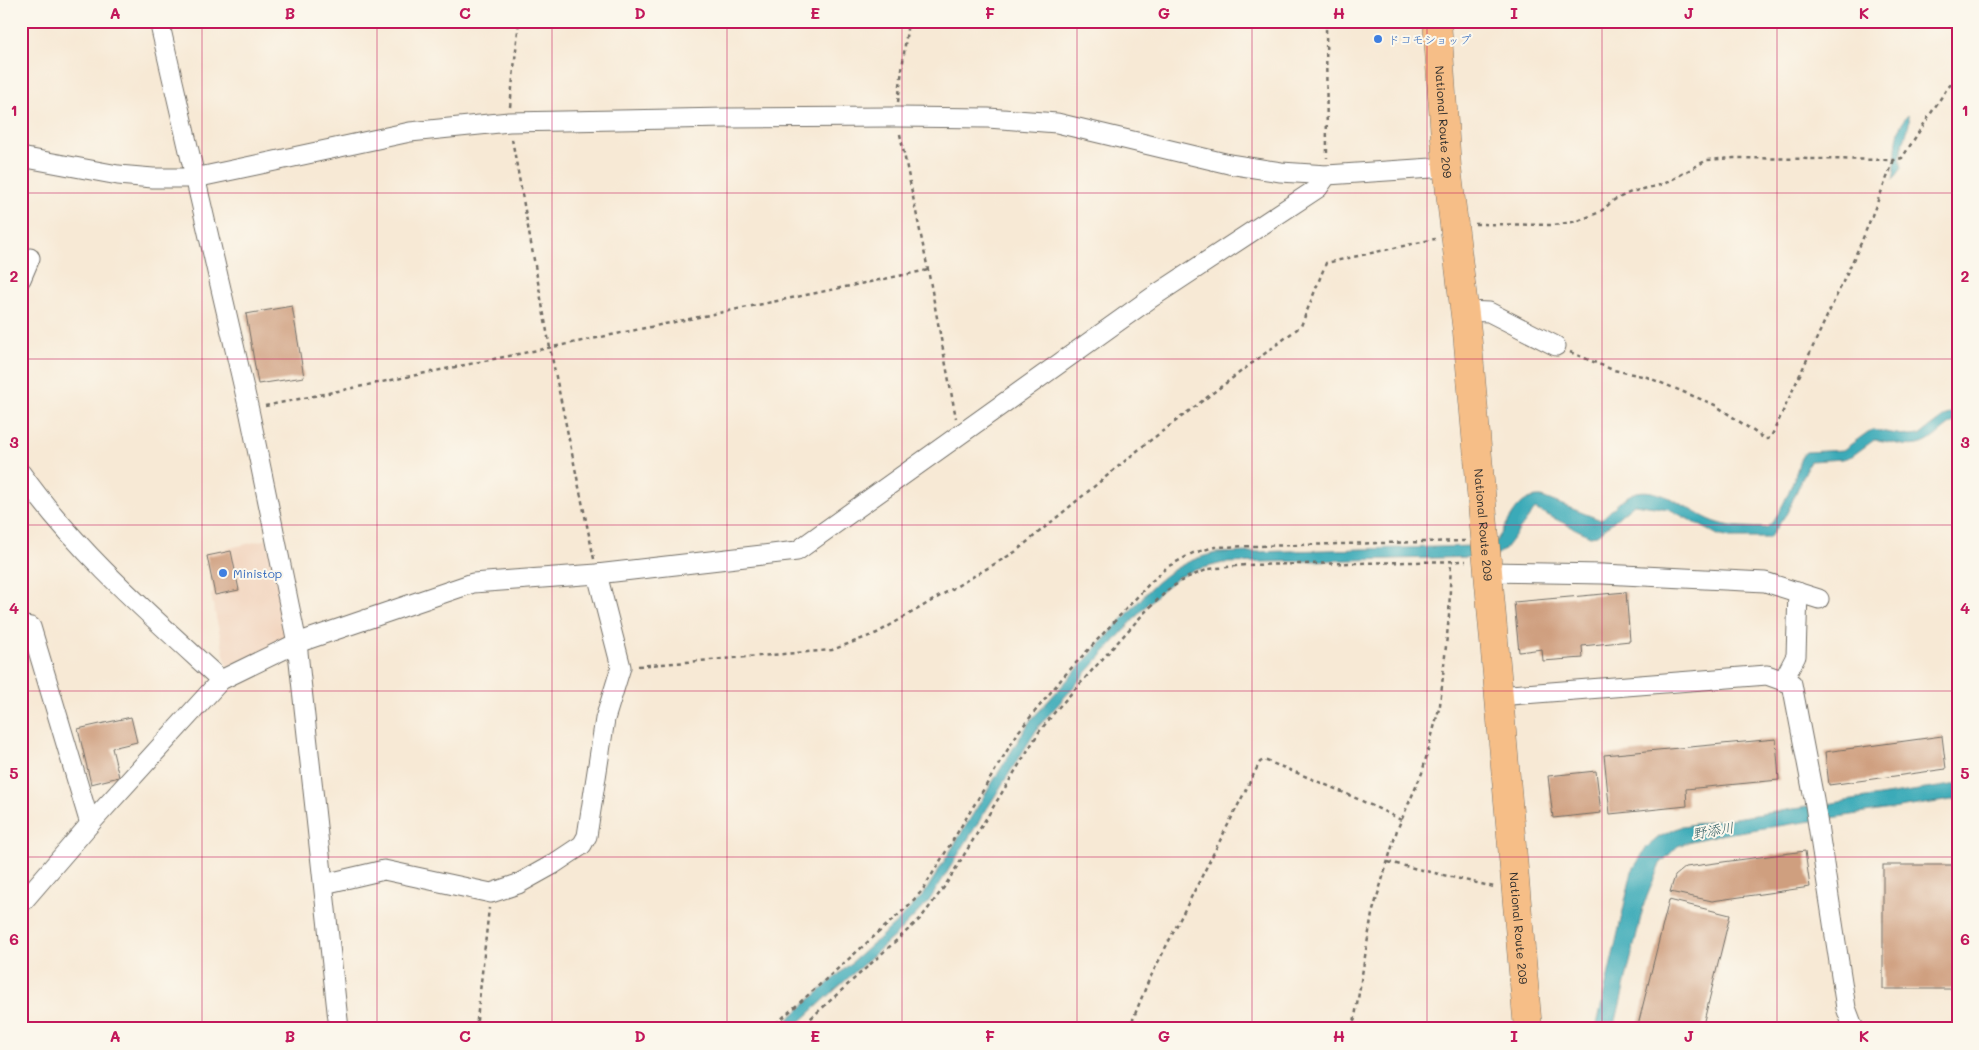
<svg xmlns="http://www.w3.org/2000/svg" width="1979" height="1050" viewBox="0 0 1979 1050" font-family="Mali,'Klee One',sans-serif">
<rect width="100%" height="100%" fill="#fbf7ec"/>
<filter id="ink" filterUnits="userSpaceOnUse"><feTurbulence type="fractalNoise" baseFrequency=".02" numOctaves="2"/><feDisplacementMap in="SourceGraphic" scale="10" xChannelSelector="R" yChannelSelector="G"/><feConvolveMatrix kernelMatrix="1 2 1 2 8 2 1 2 1" color-interpolation-filters="sRGB"/></filter>
<filter id="wash" filterUnits="userSpaceOnUse"><feTurbulence type="fractalNoise" baseFrequency=".0096" numOctaves="4" result="noise"/><feDisplacementMap in="SourceGraphic" scale="20" xChannelSelector="R" yChannelSelector="G"/><feGaussianBlur stdDeviation="1.12" result="paint"/><feColorMatrix in="noise" values="0 0 0 0 0 0 0 0 0 0 0 0 0 0 0 0 0 1.4 0 .05"/><feComposite in="paint" operator="in"/></filter>
<g filter="url(#wash)">
<rect width="100%" height="100%" fill="#f7e9d5"/>
<polygon fill="#f2d4be" points="267,539 289,632 285,641 227,667 211,595 214,593 205,554"/>
<g fill="#3aaab8" stroke="#326a72">
<path d="M1908 114C1913 124 1902 141 1901 152 1900 158 1901 163 1902 168L1893 180C1898 159 1892 131 1908 114Z"/>
<path d="M1958 411V420C1944 425 1933 443 1918 445 1903 448 1888 440 1874 440L1852 456 1843 459 1810 461 1787 513 1769 538H1730L1718 535 1669 509 1634 504 1597 535 1590 536 1535 509 1504 550 1498 554 1478 557 1223 563 1191 571 1177 578 1162 590 1143 609 1039 726 929 901 900 931 792 1029H777L896 923 924 894 1030 721 1150 589C1169 570 1189 559 1216 553L1474 546 1496 541C1510 523 1516 495 1542 497L1601 520C1609 512 1626 494 1637 492 1664 486 1696 517 1719 523 1734 528 1751 527 1766 528 1778 521 1791 487 1796 473 1799 466 1799 457 1806 452L1843 450 1868 432 1873 430 1910 436 1919 435 1946 415Z"/>
<polygon points="1958,784 1958,799 1718,835 1691,841 1678,846 1660,864 1644,904 1614,1029 1596,1029 1632,871 1647,847 1659,837 1682,826"/>
</g>
<g id="blocks">
<g fill="#cf9f7f">
<polygon points="292,306 304,377 258,384 246,314"/>
<polygon points="231,551 239,590 215,595 207,556"/>
<polygon points="1626,592 1630,641 1582,646 1583,658 1543,661 1542,649 1519,652 1514,602"/>
<polygon points="131,717 137,742 112,748 119,777 91,784 78,729"/>
<polygon points="1942,736 1946,769 1829,785 1825,752"/>
<polygon points="1776,739 1779,780 1686,789 1687,806 1610,814 1604,755"/>
<polygon points="1596,771 1601,813 1553,818 1548,776"/>
<polygon points="1805,851 1810,887 1712,901 1670,892 1675,876 1686,867"/>
<rect x="1883" y="865" width="75" height="124"/>
<polygon points="1669,900 1730,915 1702,1029 1637,1029"/>
</g>
</g>
</g>
<g filter="url(#ink)">
<use href="#blocks" fill-opacity="0" stroke="#726e66" stroke-width="1"/>
<g fill="none" stroke-linecap="round" stroke-linejoin="round">
<defs>
<g id="minor">
<polyline points="159,21 249,410 297,643 339,1029"/>
<polyline points="21,157 118,175 153,178 195,178 410,132 509,122 727,118 896,117 988,118 1057,123 1229,164 1281,172 1327,175 1447,167"/>
<polyline points="21,279 30,258"/>
<polyline points="1465,311 1489,312 1556,346"/>
<path d="M21 473C77 552 150 615 221 680"/>
<polyline points="1488,572 1603,574 1765,582 1819,599"/>
<polyline points="21,625 31,627 90,824"/>
<polyline points="1783,681 1796,656 1798,592"/>
<polyline points="1498,696 1767,675 1792,684 1814,799 1846,1008 1854,1029"/>
<polyline points="324,884 384,870 491,893 518,884 552,865 582,845 587,836 605,719 621,667 597,574"/>
<polyline points="21,904 90,824 221,680 297,643 473,583 597,574 797,551 1151,298 1318,188 1327,175"/>
</g>
<g id="highway">
<path id="s1" d="M1437 21 1447 167 1467 332 1528 1029"/>
</g>
</defs>
<use href="#minor" stroke="#726e66" stroke-width="21"/>
<use href="#highway" stroke="#726e66" stroke-width="29"/>
<g stroke="#726e66" stroke-width="2.5" stroke-dasharray="4 4" stroke-linecap="butt">
<polyline points="1326,21 1327,158"/>
<polyline points="898,102 908,21"/>
<polyline points="510,107 519,21"/>
<polyline points="900,134 928,270 956,418"/>
<polyline points="512,139 550,348 594,559"/>
<polyline points="1475,224 1554,225 1578,221 1600,212 1614,200 1631,192 1664,184 1707,160 1734,158 1894,160 1902,158 1946,90 1958,76"/>
<polyline points="1570,352 1613,370 1647,377 1715,405 1765,439 1768,439 1771,437 1861,243 1894,160"/>
<polyline points="265,406 928,270"/>
<polyline points="638,666 832,650 877,633 1015,552 1143,446 1301,326 1326,263 1435,239"/>
<polyline points="1388,862 1494,887"/>
<polyline points="476,1029 489,908"/>
<polyline points="770,1029 906,908 922,891 1019,731 1064,676 1150,583 1167,567 1193,553 1215,547 1465,541"/>
<polyline points="799,1029 921,918 945,886 1039,732 1058,708 1145,612 1169,589 1186,578 1209,569 1245,565 1466,561"/>
<path d="M1129 1029 1148 982 1260 762 1264 760C1311 778 1356 797 1401 820"/>
<polyline points="1353,1029 1372,914 1397,830 1422,773 1440,705 1449,616 1451,561"/>
</g>
<use href="#minor" stroke="#fff" stroke-width="19"/>
<use href="#highway" stroke="#f6be87" stroke-width="28"/>
</g>
</g>
<path fill="none" stroke="#c2185b" stroke-width="1" stroke-opacity="0.55" d="M202 21V1029M377 21V1029M552 21V1029M727 21V1029M902 21V1029M1077 21V1029M1252 21V1029M1427 21V1029M1602 21V1029M1777 21V1029M21 193H1958M21 359H1958M21 525H1958M21 691H1958M21 857H1958"/>
<g fill="#3f7fe0" stroke="#fbf7ec" stroke-width="2">
<circle cx="1378" cy="39" r="5"/>
<circle cx="223" cy="573" r="5"/>
</g>
<g text-anchor="middle" dominant-baseline="central" stroke-width="4" stroke-linejoin="round" paint-order="stroke">
<g font-size="12" fill="#366cbe" stroke="#fbf7ec" text-anchor="start">
<text x="1388" y="39">ドコモショップ</text>
<text x="233" y="573">Ministop</text>
</g>
<g font-size="12" fill="#2b2b2b" stroke="#fbf7ec">
<text stroke="none"><textPath href="#s1" startOffset="101">National Route 209</textPath></text>
<text stroke="none"><textPath href="#s1" startOffset="506">National Route 209</textPath></text>
<text stroke="none"><textPath href="#s1" startOffset="911">National Route 209</textPath></text>
</g>
<g font-size="14" font-style="italic" fill="#315e63" stroke="#fbf7ec">
<text transform="translate(1713 830) rotate(-9)">野添川</text>
</g>
</g>
<rect width="1979" height="1050" fill="none" stroke="#fbf7ec" stroke-width="55"/>
<rect x="28" y="28" width="1924" height="994" fill="none" stroke="#c2185b" stroke-width="2"/>
<g font-size="16" text-anchor="middle" font-weight="bold" fill="#c2185b">
<text x="115" y="19">A</text>
<text x="290" y="19">B</text>
<text x="465" y="19">C</text>
<text x="640" y="19">D</text>
<text x="815" y="19">E</text>
<text x="990" y="19">F</text>
<text x="1164" y="19">G</text>
<text x="1339" y="19">H</text>
<text x="1514" y="19">I</text>
<text x="1689" y="19">J</text>
<text x="1864" y="19">K</text>
<text x="14" y="116">1</text>
<text x="1965" y="116">1</text>
<text x="14" y="282">2</text>
<text x="1965" y="282">2</text>
<text x="14" y="448">3</text>
<text x="1965" y="448">3</text>
<text x="14" y="614">4</text>
<text x="1965" y="614">4</text>
<text x="14" y="779">5</text>
<text x="1965" y="779">5</text>
<text x="14" y="945">6</text>
<text x="1965" y="945">6</text>
<text x="115" y="1042">A</text>
<text x="290" y="1042">B</text>
<text x="465" y="1042">C</text>
<text x="640" y="1042">D</text>
<text x="815" y="1042">E</text>
<text x="990" y="1042">F</text>
<text x="1164" y="1042">G</text>
<text x="1339" y="1042">H</text>
<text x="1514" y="1042">I</text>
<text x="1689" y="1042">J</text>
<text x="1864" y="1042">K</text>
</g>
</svg>
